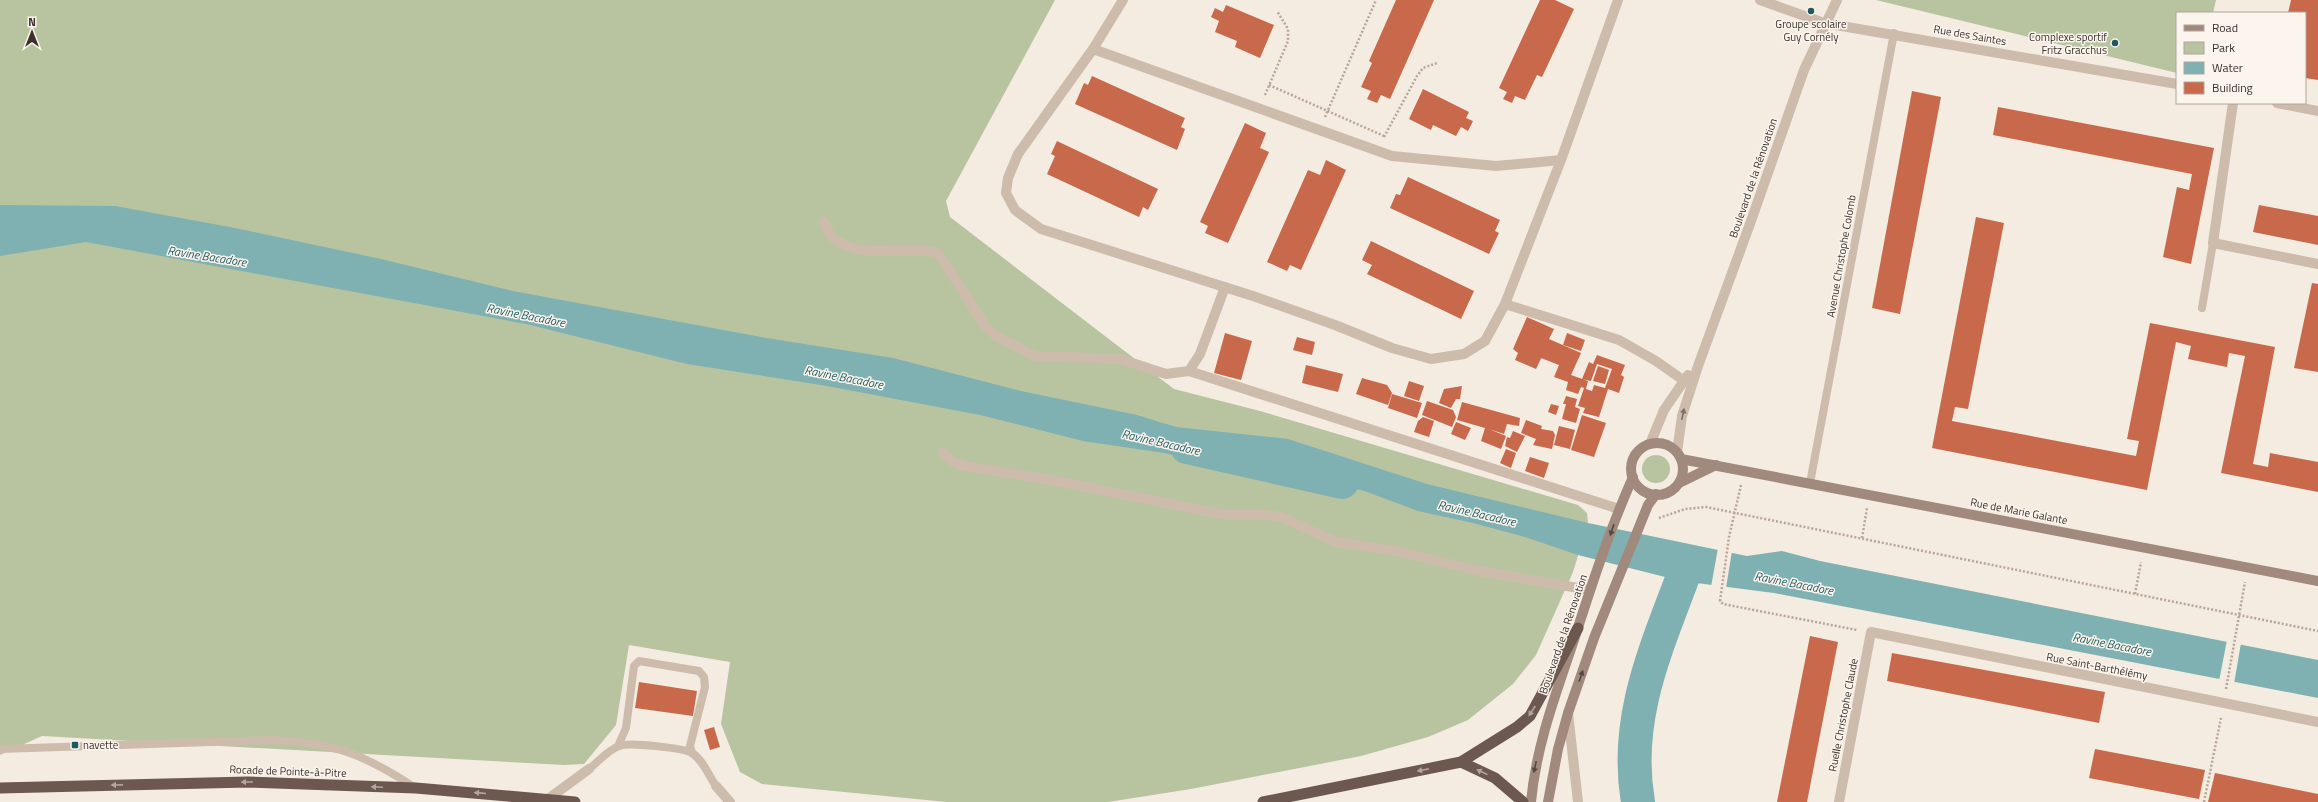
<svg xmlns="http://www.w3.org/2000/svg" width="2318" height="802" viewBox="0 0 2318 802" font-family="'Titillium Web',sans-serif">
<rect width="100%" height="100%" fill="#f4ebe1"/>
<g fill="#b8c4a0">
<polygon points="0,0 1055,0 946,201 950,217 1174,389 1260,411 1578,505 1587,513 1588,523 1573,572 1536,655 1513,684 1468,720 1428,737 1361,756 1191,789 1108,802 947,802 762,784 740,772 721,724 730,662 629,645 616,725 584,764 564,765 42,736 0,755"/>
<polygon points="1876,0 2216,0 2213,13 2177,13 2177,73"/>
<circle cx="1656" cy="469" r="14"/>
</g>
<polygon fill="#7fb0b2" points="0,205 115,206 230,227 381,259 513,291 761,337 893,358 1021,391 1137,415 1176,427 1288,439 1427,484 1588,523 1747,556 1782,551 1820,561 2318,660 2318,698 1774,593 1681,581 1578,555 1525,537 1473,523 1418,511 1367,492 1298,472 1232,458 1220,466 1164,453 1083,441 980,415 827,386 687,364 526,324 86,242 0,256"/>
<g fill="#f4ebe1">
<polygon points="1718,548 1732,551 1726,588 1711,587"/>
<polygon points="2227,640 2241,643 2234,684 2219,681"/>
</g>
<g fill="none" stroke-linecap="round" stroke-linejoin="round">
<g stroke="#7fb0b2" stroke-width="34">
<polyline points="1187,447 1342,482"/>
<path d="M1638 802C1623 715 1659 643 1688 563"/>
</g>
</g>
<g fill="#c8694b">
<polygon points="1396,0 1434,0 1390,99 1381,95 1377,103 1367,99 1371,91 1361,87 1372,63 1369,61"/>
<polygon points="1540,0 1555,0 1574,9 1542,77 1537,75 1525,100 1515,96 1512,103 1503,99 1507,92 1499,88"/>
<polygon points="2291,0 2318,0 2318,80 2305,78 2305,13 2288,13"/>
<polygon points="1226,5 1274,25 1260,58 1235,47 1237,41 1215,32 1219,21 1211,17 1215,8 1223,12"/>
<polygon points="1092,76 1185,118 1181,127 1185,129 1177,150 1075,104 1084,83 1088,85"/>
<polygon points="1423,89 1469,112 1466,118 1473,121 1468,131 1461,127 1456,136 1433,125 1431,130 1409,119"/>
<polygon points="1912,91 1941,97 1900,314 1872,308"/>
<polygon points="1998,107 2214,148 2191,264 2163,257 2177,187 2189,190 2192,174 1993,135"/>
<polygon points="1245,123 1266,133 1260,148 1269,152 1228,243 1205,233 1208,226 1200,222"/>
<polygon points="1057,141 1158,189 1148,210 1143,207 1139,217 1047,174 1055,156 1051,154"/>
<polygon points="1326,160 1346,170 1301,270 1290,265 1287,271 1267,262 1308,170 1320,175"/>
<polygon points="1408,177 1500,220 1495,231 1499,233 1489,254 1390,208 1396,194 1400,195"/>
<polygon points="2259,205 2318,216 2318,245 2253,232"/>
<polygon points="1976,217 2004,223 1968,409 1955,407 1952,421 2136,456 2139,441 2127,439 2150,323 2275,347 2253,464 2268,467 2270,453 2318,462 2318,492 2221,473 2245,356 2229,353 2227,367 2188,359 2191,346 2176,342 2147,490 1932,448"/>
<polygon points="1371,241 1474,291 1461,319 1367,274 1372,265 1362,260"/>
<polygon points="2312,283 2318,284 2318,372 2294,368"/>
<polygon points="1527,317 1554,329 1549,339 1581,353 1571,375 1588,381 1586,389 1592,391 1594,385 1605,388 1612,369 1597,364 1591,381 1582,379 1589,362 1593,364 1597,355 1625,365 1621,375 1624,377 1619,393 1608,389 1599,417 1583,413 1585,408 1578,406 1584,388 1581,387 1578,394 1566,390 1568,382 1554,377 1559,365 1541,358 1546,348 1536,369 1515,360 1518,353 1513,349"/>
<polygon points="1225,333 1252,341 1241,380 1214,373"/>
<polygon points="1567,333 1585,340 1581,351 1563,345"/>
<polygon points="1297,337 1315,342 1312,355 1293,350"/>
<polygon points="1306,365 1343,374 1338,392 1302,383"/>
<polygon points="1598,366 1609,370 1605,384 1593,381"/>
<polygon points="1362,378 1387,385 1392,393 1388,405 1356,394"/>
<polygon points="1409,381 1424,386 1419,401 1404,396"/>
<polygon points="1462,386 1460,399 1456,399 1451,408 1439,403 1444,389"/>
<polygon points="1392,394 1422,403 1417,418 1388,408"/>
<polygon points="1566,396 1577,399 1575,407 1580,409 1576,423 1562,419 1566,404 1563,404"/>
<polygon points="1427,401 1453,410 1456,417 1452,427 1422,415"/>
<polygon points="1462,402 1520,418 1519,426 1507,424 1504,434 1489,429 1506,436 1501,449 1481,441 1485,428 1457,420"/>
<polygon points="1551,404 1559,406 1556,415 1548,412"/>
<polygon points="1582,415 1606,423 1594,457 1571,450"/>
<polygon points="1423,417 1434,421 1429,437 1414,432 1418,421"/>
<polygon points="1526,420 1542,426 1541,429 1553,431 1555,435 1552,449 1533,445 1536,439 1521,433"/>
<polygon points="1456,422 1471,428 1465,440 1451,434"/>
<polygon points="1559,426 1575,430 1570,449 1554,445"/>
<polygon points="1513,431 1525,436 1517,452 1505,446 1507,437 1510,438"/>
<polygon points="1506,449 1516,453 1511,468 1500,463"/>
<polygon points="1530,457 1549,463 1544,478 1525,471"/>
<polygon points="1810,636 1838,642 1807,802 1777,802"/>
<polygon points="1892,653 2105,692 2099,723 1887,681"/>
<polygon points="639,682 697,691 693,716 635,708"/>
<polygon points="714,727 720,747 710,750 704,730"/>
<polygon points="2095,749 2205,770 2199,799 2089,778"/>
<polygon points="2215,773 2318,794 2318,802 2208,802"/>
</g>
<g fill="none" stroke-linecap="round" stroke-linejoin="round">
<g stroke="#b9a596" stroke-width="2.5" stroke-dasharray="2 2" stroke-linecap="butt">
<polyline points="1269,85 1384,136"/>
<polyline points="1265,95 1288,41 1288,29 1277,11"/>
<polyline points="1325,117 1376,0"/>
<polyline points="1384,137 1417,76 1423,68 1437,63"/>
<polyline points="1741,485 1729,537 1720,601 1723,604 1857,630"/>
<polyline points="1659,518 1685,509 1706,507 2318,631"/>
<polyline points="1862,538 1867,508"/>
<polyline points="2135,594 2141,562"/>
<polyline points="2226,689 2245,582"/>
<polyline points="2204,802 2221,718"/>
</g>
<g stroke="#cdbbac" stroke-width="8">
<polyline points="2202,308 2213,243"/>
<polyline points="1810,483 1894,33"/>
<polyline points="618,746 626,728 634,666 639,661 699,671 704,677 705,687 690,746 692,753"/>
<path d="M0 749 273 740C336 744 362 753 414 787"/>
<path d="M589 769C598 762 608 750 619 746 628 742 684 748 692 753 703 760 709 776 716 786"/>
</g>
<g stroke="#cdbbac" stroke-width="10">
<polyline points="1123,0 1093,49 1018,154 1008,178 1006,193 1015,210 1041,229 1253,296 1335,325 1392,348 1431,359 1464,354 1485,341 1505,304 1561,160 1618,0"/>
<polyline points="1760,0 1824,23 2177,84"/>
<polyline points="1093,49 1392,156 1496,166 1561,160"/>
<polyline points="2233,103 2213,243 2318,264"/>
<polyline points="2277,103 2318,111"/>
<path d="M824 222C826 227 829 235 833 238 862 262 905 244 938 253L986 327 996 336 1035 356 1120 359 1166 374 1189 371 1200 354 1225 287"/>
<polyline points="1505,304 1619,340 1656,361 1683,380"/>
<polyline points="1189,371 1619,509"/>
<polyline points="1650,444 1664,410 1688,375"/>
<polyline points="1677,452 1682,416 1698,366 1751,221 1804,70 1837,0"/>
<polyline points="943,453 953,462 964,466 1045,479 1226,515 1267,515 1281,517 1336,542 1402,552 1479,571 1590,590"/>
<polyline points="1568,713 1578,802"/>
<polyline points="716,786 730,802"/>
<polyline points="548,799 589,769"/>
<polyline points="1839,802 1871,632 2318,722"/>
</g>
<g stroke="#a18a7d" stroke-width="10">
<circle cx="1657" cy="469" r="26"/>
<polyline points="1681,459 2318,581"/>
<polyline points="1679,483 1716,465"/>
<path d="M1531 802C1536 747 1555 696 1573 643 1591 587 1609 531 1633 477"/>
<polyline points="1548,802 1558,749 1568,713 1594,638 1648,505 1656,494"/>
</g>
<g stroke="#6c584f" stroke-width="11">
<polyline points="1461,762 1495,778 1523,802"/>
<polyline points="0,788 248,782 416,788 575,802"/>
<polyline points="1263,802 1461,762 1517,727 1530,716 1578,628"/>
</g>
</g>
<defs><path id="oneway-solid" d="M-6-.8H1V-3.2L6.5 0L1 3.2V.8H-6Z"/></defs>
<use fill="#7d6f65" href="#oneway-solid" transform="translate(1683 414) rotate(-78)"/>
<g fill="#544640">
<use href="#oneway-solid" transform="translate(1612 530) rotate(109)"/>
<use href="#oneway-solid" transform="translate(1581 676) rotate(-71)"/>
<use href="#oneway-solid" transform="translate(1535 767) rotate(102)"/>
</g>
<g fill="#b4a69e">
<use href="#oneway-solid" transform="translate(1532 711) rotate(123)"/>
<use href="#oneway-solid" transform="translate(1423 770) rotate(168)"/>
<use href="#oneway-solid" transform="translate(1482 772) rotate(-154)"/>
<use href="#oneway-solid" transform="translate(247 782) rotate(-180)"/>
<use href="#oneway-solid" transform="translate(117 785) rotate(179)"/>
<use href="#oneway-solid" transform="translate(377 787) rotate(-178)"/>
<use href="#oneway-solid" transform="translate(480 793) rotate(-175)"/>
</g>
<g fill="#1f5a5e" stroke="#fbf5ee" stroke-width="1.5">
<circle cx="1811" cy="11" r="4"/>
<circle cx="2115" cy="43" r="4"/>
<rect x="71" y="741" width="8" height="8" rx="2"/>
</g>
<g text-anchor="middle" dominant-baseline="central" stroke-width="3" stroke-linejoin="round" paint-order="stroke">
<g font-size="11" fill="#3b302b" stroke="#fbf5ee">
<text x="1811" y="24">Groupe scolaire<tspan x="1811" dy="13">Guy Cornély</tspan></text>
<text x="2107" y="37" text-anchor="end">Complexe sportif<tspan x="2107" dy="13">Fritz Gracchus</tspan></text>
<text x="83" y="745" text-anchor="start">navette</text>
</g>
<g font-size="11" fill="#3b302b" stroke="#fbf5ee">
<text transform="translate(1970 35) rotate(10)">Rue des Saintes</text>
<text transform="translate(1753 178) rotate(-71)">Boulevard de la Rénovation</text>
<text transform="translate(1841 256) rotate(-80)">Avenue Christophe Colomb</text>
<text transform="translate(2019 511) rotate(11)">Rue de Marie Galante</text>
<text transform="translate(1563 634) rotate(-71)">Boulevard de la Rénovation</text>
<text transform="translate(2097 666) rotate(11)">Rue Saint-Barthélémy</text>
<text transform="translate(1843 715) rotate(-79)">Ruelle Christophe Claude</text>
<text transform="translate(288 771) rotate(2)">Rocade de Pointe-à-Pitre</text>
</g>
<g font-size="12" font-style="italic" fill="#1f5a5e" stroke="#fbf5ee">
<text transform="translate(207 256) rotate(9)">Ravine Bacadore</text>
<text transform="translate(526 315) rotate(11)">Ravine Bacadore</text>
<text transform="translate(844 377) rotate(11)">Ravine Bacadore</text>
<text transform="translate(1161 442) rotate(13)">Ravine Bacadore</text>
<text transform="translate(1477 513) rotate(13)">Ravine Bacadore</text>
<text transform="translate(1794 583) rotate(11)">Ravine Bacadore</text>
<text transform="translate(2112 644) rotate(11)">Ravine Bacadore</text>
</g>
</g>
<rect x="2176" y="12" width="130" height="92" fill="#fbf5ee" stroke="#aea6a0"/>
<rect x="2184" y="25" width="20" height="6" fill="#a18a7d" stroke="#aea6a0"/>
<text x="2212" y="32" font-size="12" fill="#3b302b">Road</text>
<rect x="2184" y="42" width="20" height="12" fill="#b8c4a0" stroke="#aea6a0"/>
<text x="2212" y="52" font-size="12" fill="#3b302b">Park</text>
<rect x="2184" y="62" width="20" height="12" fill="#7fb0b2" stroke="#aea6a0"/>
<text x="2212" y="72" font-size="12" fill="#3b302b">Water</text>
<rect x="2184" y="82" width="20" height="12" fill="#c8694b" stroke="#aea6a0"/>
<text x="2212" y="92" font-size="12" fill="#3b302b">Building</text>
<g transform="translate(32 32)" stroke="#fbf5ee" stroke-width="3" paint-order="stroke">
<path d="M0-3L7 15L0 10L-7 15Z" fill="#3b302b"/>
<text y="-6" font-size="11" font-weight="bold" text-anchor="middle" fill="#3b302b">N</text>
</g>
</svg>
